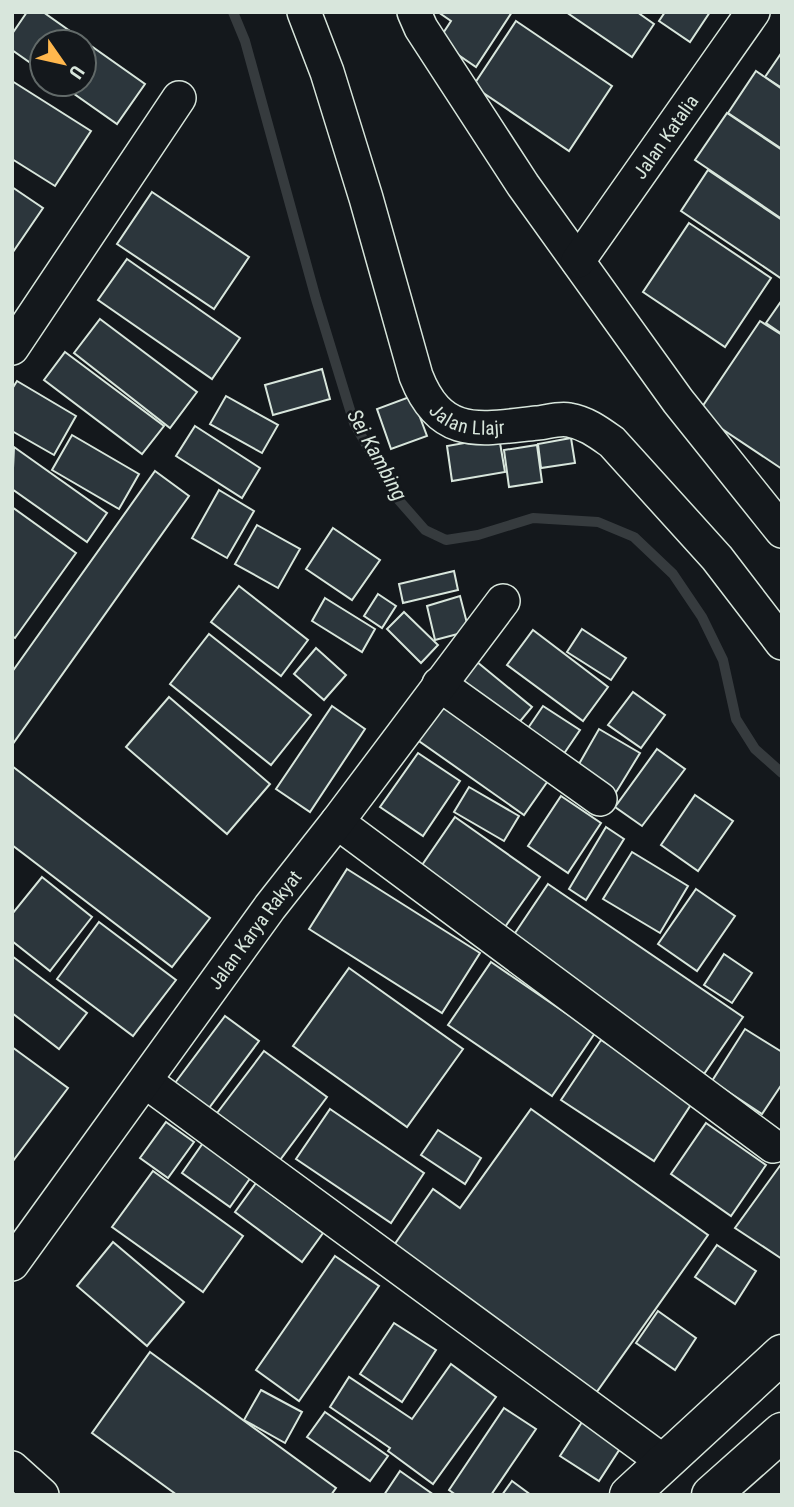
<svg xmlns="http://www.w3.org/2000/svg" width="794" height="1507" viewBox="0 0 794 1507" font-family="'Roboto Condensed',sans-serif">
<rect width="100%" height="100%" fill="#14181c"/>
<g fill="none" stroke-linecap="round" stroke-linejoin="round">
<polyline stroke="#363b3e" stroke-width="10" points="233,12 245,41 316,299 354,423 396,497 425,530 446,540 478,535 533,518 598,522 634,537 673,574 702,617 723,660 736,719 755,749 782,773"/>
</g>
<g fill="#2c363c" stroke="#d8e6dc" stroke-width="2">
<polygon points="27,12 43,12 145,84 117,124 60,84 84,84 84,42 42,42 42,71 12,50 12,34"/>
<polygon points="438,12 512,12 476,67 438,41 451,21"/>
<polygon points="566,12 637,12 654,24 632,57"/>
<polygon points="665,12 710,12 690,42 659,21"/>
<polygon points="516,21 612,86 569,151 473,86"/>
<polygon points="782,52 782,88 765,77"/>
<polygon points="756,71 782,89 782,149 728,113"/>
<polygon points="12,81 91,131 55,186 12,159"/>
<polygon points="727,113 782,150 782,219 695,160"/>
<polygon points="708,170 782,220 782,279 681,211"/>
<polygon points="12,187 43,208 13,252 12,251"/>
<polygon points="152,192 249,257 214,309 117,244"/>
<polygon points="689,223 771,278 725,347 643,292"/>
<polygon points="127,259 240,338 212,379 98,300"/>
<polygon points="782,300 782,334 766,323"/>
<polygon points="100,319 197,392 170,428 74,353"/>
<polygon points="760,321 782,335 782,469 698,413"/>
<polygon points="65,352 164,426 142,454 44,380"/>
<polygon points="322,369 330,399 273,415 265,385"/>
<polygon points="17,381 76,416 54,455 12,431 12,389"/>
<polygon points="226,396 278,425 262,453 210,424"/>
<polygon points="412,396 427,436 391,449 377,409"/>
<polygon points="195,426 260,468 242,498 176,456"/>
<polygon points="72,435 139,474 119,509 52,470"/>
<polygon points="499,437 505,472 452,481 447,446"/>
<polygon points="571,438 575,463 541,468 538,444"/>
<polygon points="537,445 542,482 509,487 504,450"/>
<polygon points="14,447 107,513 87,542 12,489"/>
<polygon points="155,471 189,496 12,745 12,672"/>
<polygon points="219,490 254,511 227,558 192,538"/>
<polygon points="12,507 76,553 15,638 12,636"/>
<polygon points="257,525 300,549 278,588 235,564"/>
<polygon points="333,528 380,560 352,600 306,569"/>
<polygon points="454,571 458,590 403,603 399,584"/>
<polygon points="239,586 308,640 281,676 211,622"/>
<polygon points="378,594 396,606 382,628 364,616"/>
<polygon points="460,596 469,631 435,640 427,606"/>
<polygon points="325,598 375,629 362,652 312,621"/>
<polygon points="404,612 438,645 421,663 387,629"/>
<polygon points="582,629 626,658 611,680 567,652"/>
<polygon points="533,630 608,687 583,721 507,665"/>
<polygon points="209,634 311,715 271,765 170,684"/>
<polygon points="316,648 346,675 324,700 294,674"/>
<polygon points="471,657 532,707 512,731 452,682"/>
<polygon points="633,692 665,715 641,748 608,725"/>
<polygon points="169,697 270,784 227,834 126,747"/>
<polygon points="443,700 552,775 524,815 416,739"/>
<polygon points="332,706 365,729 310,812 276,789"/>
<polygon points="543,706 580,730 559,761 522,737"/>
<polygon points="599,729 640,753 615,794 575,771"/>
<polygon points="657,749 685,769 642,826 615,807"/>
<polygon points="418,753 460,781 423,836 380,807"/>
<polygon points="12,766 210,918 172,967 12,845"/>
<polygon points="469,787 519,816 504,841 454,812"/>
<polygon points="695,795 733,821 698,871 661,845"/>
<polygon points="561,796 601,823 568,873 528,846"/>
<polygon points="455,817 540,877 505,927 420,868"/>
<polygon points="606,827 624,839 586,900 569,889"/>
<polygon points="632,852 688,886 660,933 603,899"/>
<polygon points="347,869 480,953 442,1013 309,929"/>
<polygon points="42,877 92,917 50,971 12,941 12,914"/>
<polygon points="548,884 743,1017 704,1074 509,942"/>
<polygon points="696,889 735,916 697,971 658,944"/>
<polygon points="99,922 176,980 133,1036 57,979"/>
<polygon points="724,954 752,973 732,1003 704,985"/>
<polygon points="12,956 87,1013 59,1049 12,1013"/>
<polygon points="491,962 595,1033 552,1096 448,1025"/>
<polygon points="349,968 463,1049 407,1127 293,1046"/>
<polygon points="225,1016 259,1041 206,1112 172,1087"/>
<polygon points="745,1029 782,1052 782,1084 762,1114 712,1081"/>
<polygon points="601,1040 694,1100 654,1161 561,1100"/>
<polygon points="12,1047 68,1088 13,1161 12,1160"/>
<polygon points="264,1051 327,1097 274,1168 211,1121"/>
<polygon points="330,1109 424,1173 391,1223 296,1159"/>
<polygon points="531,1109 708,1235 596,1393 392,1248 433,1189 460,1208"/>
<polygon points="166,1122 194,1142 168,1178 140,1158"/>
<polygon points="706,1123 766,1165 731,1216 671,1174"/>
<polygon points="438,1130 481,1158 465,1184 421,1155"/>
<polygon points="203,1143 251,1177 230,1207 182,1173"/>
<polygon points="782,1163 782,1259 735,1228"/>
<polygon points="153,1171 243,1236 203,1292 112,1227"/>
<polygon points="256,1183 323,1233 302,1262 235,1212"/>
<polygon points="113,1242 184,1302 147,1346 77,1286"/>
<polygon points="717,1245 756,1271 735,1304 695,1277"/>
<polygon points="335,1256 379,1286 299,1401 256,1370"/>
<polygon points="658,1311 696,1338 675,1370 636,1343"/>
<polygon points="394,1323 436,1350 402,1402 360,1374"/>
<polygon points="150,1352 336,1488 331,1495 177,1495 92,1433"/>
<polygon points="451,1364 496,1397 433,1484 388,1451 390,1448 330,1407 349,1377 412,1419"/>
<polygon points="261,1390 302,1412 285,1443 244,1420"/>
<polygon points="504,1408 536,1429 491,1495 456,1495 449,1490"/>
<polygon points="325,1412 388,1456 370,1481 307,1437"/>
<polygon points="586,1416 625,1441 599,1481 560,1456"/>
<polygon points="400,1471 434,1495 384,1495"/>
<polygon points="512,1481 531,1495 502,1495"/>
</g>
<g fill="none" stroke-linecap="round" stroke-linejoin="round">
<defs>
<g id="street">
<path id="s1" d="M304 12 327 72 366 198 416 376C441 440 480 429 537 423 547 422 559 418 569 420 586 423 598 432 612 442L717 558 782 643"/>
<polyline points="414,12 421,28 523,185 678,401 782,531"/>
<path id="s2" d="M578 261 753 12"/>
<polyline points="12,348 179,98"/>
<polyline points="439,684 600,799"/>
<polyline points="337,822 773,1146"/>
<polyline points="145,1081 664,1462"/>
<path id="s3" d="M12 1264 270 907 337 822 503 601"/>
<polyline points="12,1468 42,1495"/>
</g>
<g id="primary">
<polyline points="629,1495 782,1354"/>
<polyline points="711,1495 782,1432"/>
</g>
</defs>
<use href="#street" stroke="#d8e6dc" stroke-width="36"/>
<use href="#primary" stroke="#d8e6dc" stroke-width="41"/>
<use href="#street" stroke="#14181c" stroke-width="33"/>
<use href="#primary" stroke="#14181c" stroke-width="38"/>
</g>
<g text-anchor="middle" dominant-baseline="central" stroke-width="5" stroke-linejoin="round" paint-order="stroke">
<g font-size="19" fill="#d8e6dc" stroke="#14181c">
<text stroke="none"><textPath href="#s2" startOffset="152">Jalan Katalia</textPath></text>
<text stroke="none"><textPath href="#s1" startOffset="455">Jalan Llajr</textPath></text>
<text stroke="none"><textPath href="#s3" startOffset="413">Jalan Karya Rakyat</textPath></text>
</g>
<g font-size="21" font-style="italic" fill="#d8e6dc" stroke="#14181c">
<text transform="translate(377 455) rotate(61)">Sei Kambing</text>
</g>
</g>
<rect width="794" height="1507" fill="none" stroke="#d8e6dc" stroke-width="28"/>
<g transform="translate(63 63) rotate(124)"><circle r="33" fill="#14181c" stroke="#626a69" stroke-width="2"/>
<path d="M0-5L12 26L0 18L-12 26Z" fill="#ffb74d"/>
<text y="-10" font-size="19" font-weight="bold" text-anchor="middle" fill="#d8e6dc">U</text>
</g>
</svg>
